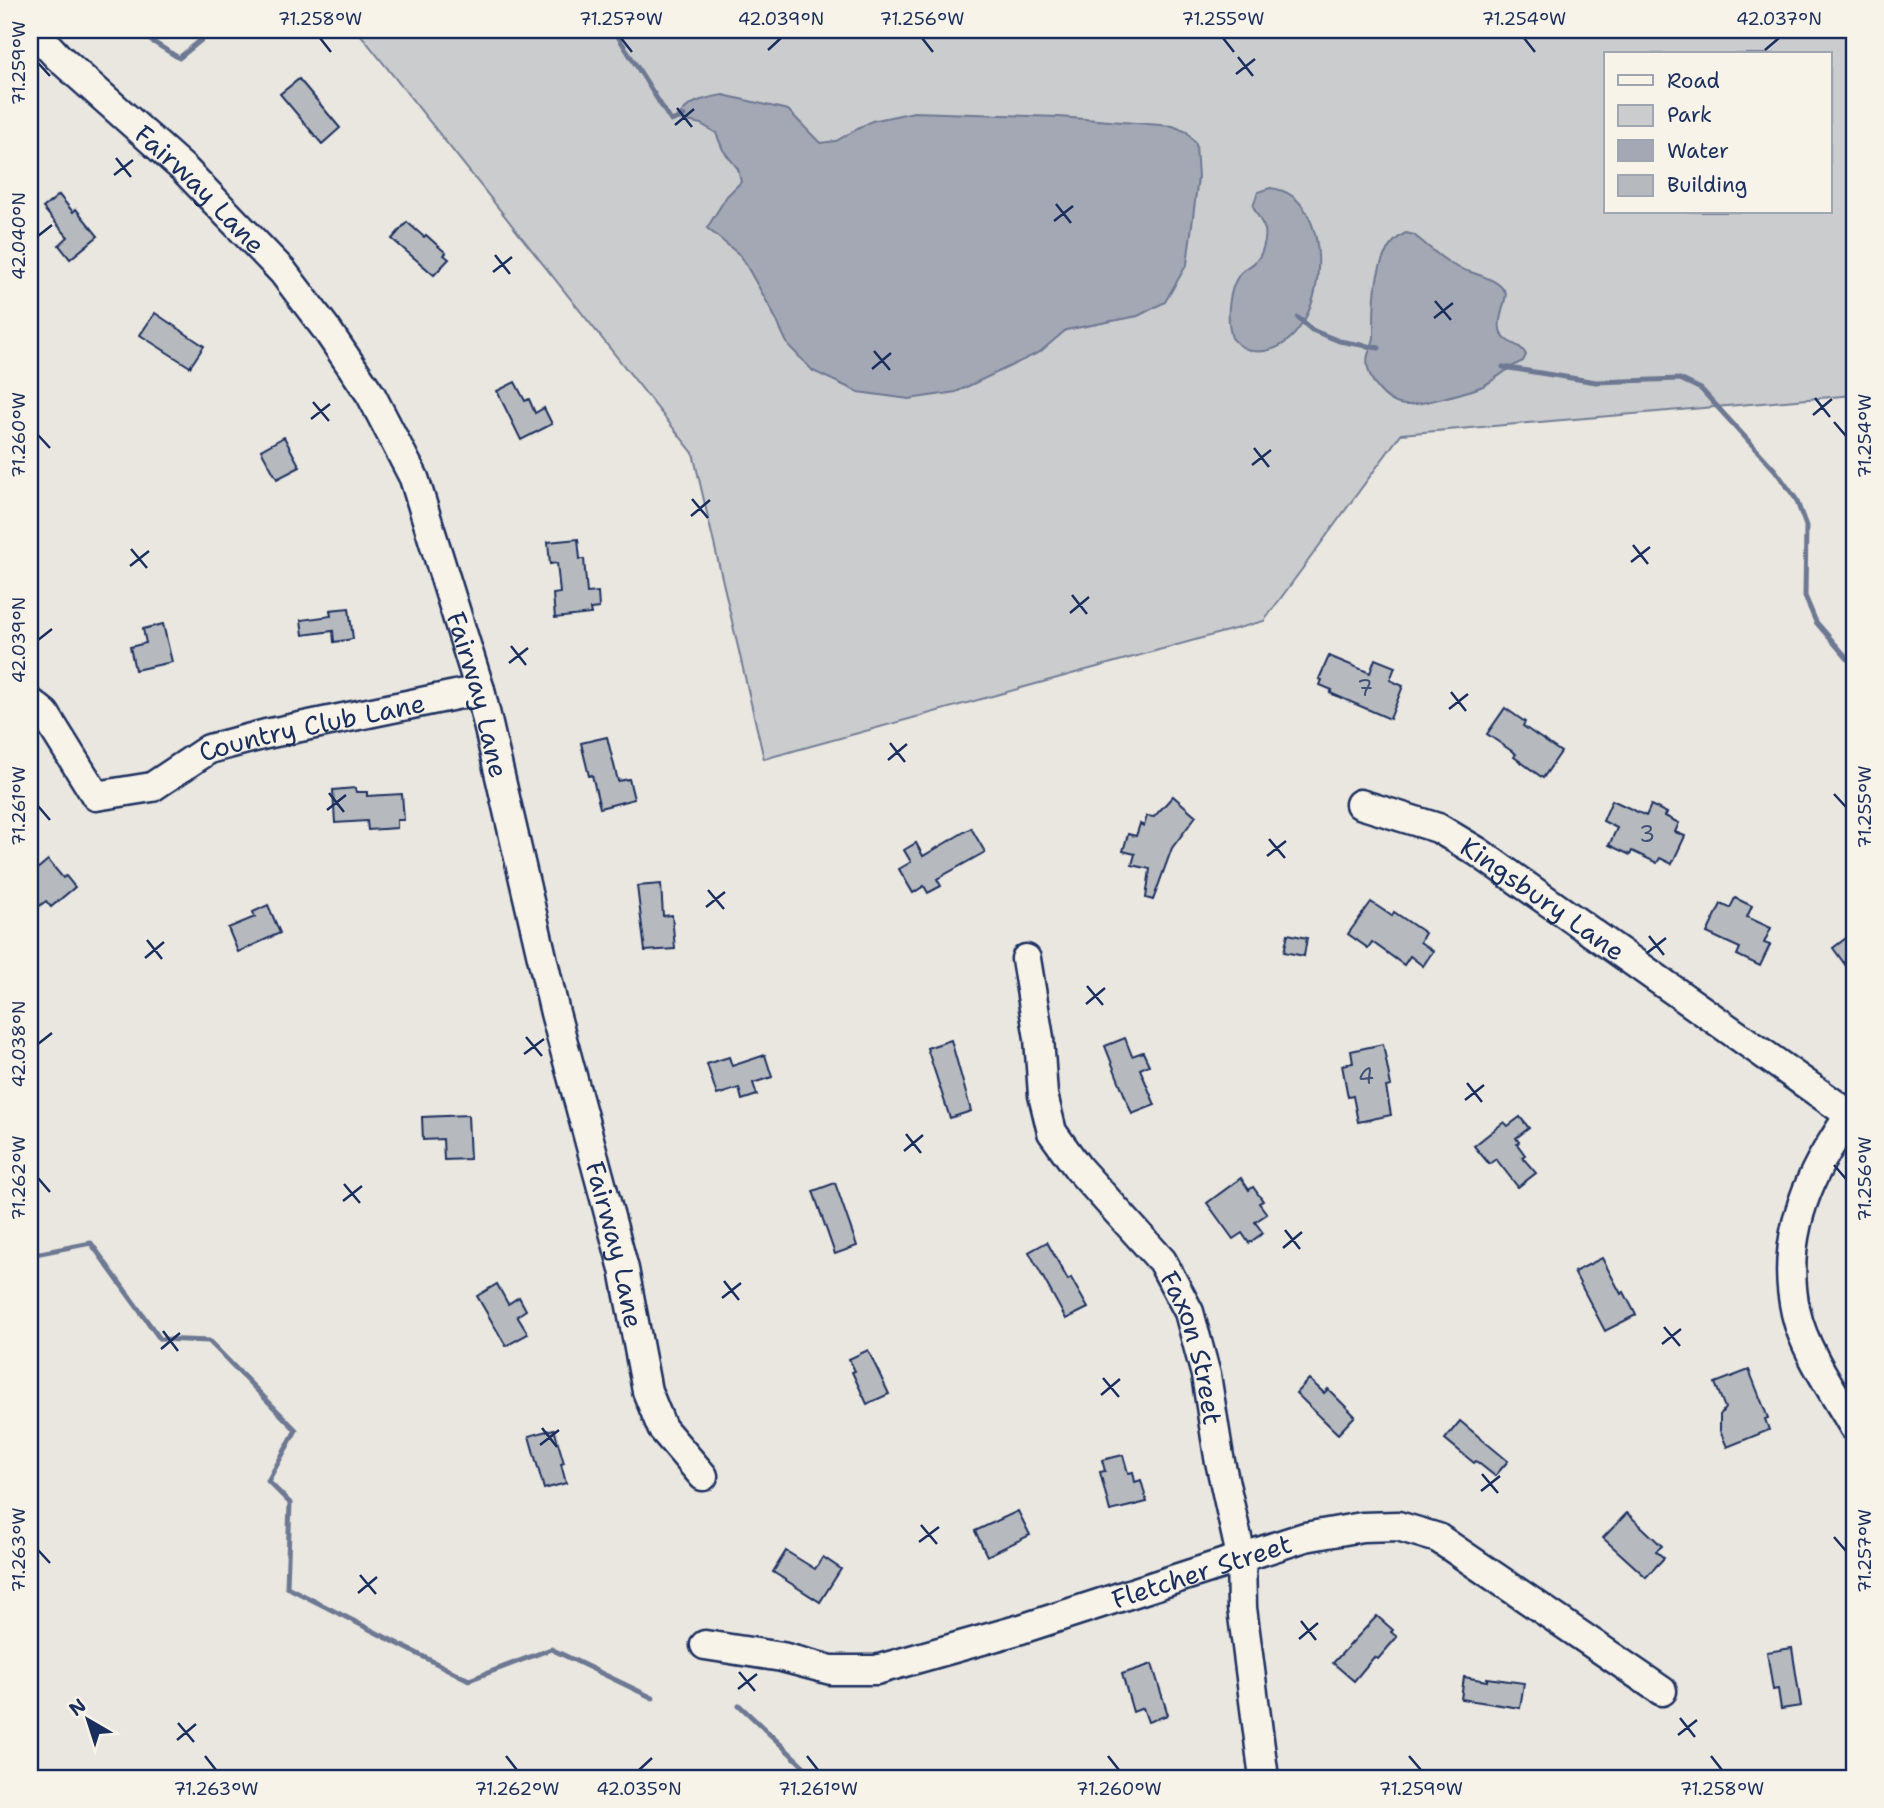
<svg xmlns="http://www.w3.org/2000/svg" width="1884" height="1808" viewBox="0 0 1884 1808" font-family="'Shantell Sans',sans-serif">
<rect width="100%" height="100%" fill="#eae7e0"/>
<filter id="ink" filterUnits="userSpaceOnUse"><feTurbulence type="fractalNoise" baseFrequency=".0143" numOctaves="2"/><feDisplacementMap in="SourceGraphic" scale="14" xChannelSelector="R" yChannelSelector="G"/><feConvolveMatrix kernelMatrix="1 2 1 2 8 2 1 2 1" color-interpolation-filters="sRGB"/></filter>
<g filter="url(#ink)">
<path fill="#cbcccd" stroke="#737e96" stroke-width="2" fill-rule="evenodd" d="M357 30H1854V395L1401 434 1264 621 764 759 693 453ZM1606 54H1830V212H1606Z"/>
<g fill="#a3a8b4" stroke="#6d7892" stroke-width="2">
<path d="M723 95 788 110 820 143 836 141 872 121 914 112 1059 117 1173 126 1187 132 1196 144 1198 178 1187 264 1165 302 1138 316 1066 330 1040 352 956 392 909 399 858 392 813 371 788 345 771 309 741 256 707 228 727 196 741 182 738 169 723 150 716 133 701 124 678 119C684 102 706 98 723 95Z"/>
<path d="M1270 188C1339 194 1331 340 1265 351 1252 353 1240 348 1232 338 1226 319 1228 291 1239 275 1244 268 1251 267 1256 261 1262 256 1267 238 1265 230 1263 223 1256 214 1253 206L1258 192Z"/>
<path d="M1406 233 1414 235C1427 245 1439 257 1453 265 1471 275 1495 275 1506 293 1505 308 1491 330 1508 341 1516 346 1522 346 1526 355L1523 361C1508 367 1497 379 1483 386 1472 391 1416 406 1405 405 1384 404 1363 375 1368 355 1370 347 1375 342 1374 334 1374 303 1372 249 1406 233Z"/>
</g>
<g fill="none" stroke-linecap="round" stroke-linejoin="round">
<g stroke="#6d7892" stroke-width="5">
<polyline points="134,30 179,58 211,32 220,30"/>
<polyline points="614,30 671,121 684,116"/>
<polyline points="1298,318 1312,330 1339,341 1379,348"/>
<polyline points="1503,367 1596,382 1680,379 1701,389 1775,470 1796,499 1806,526 1805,596 1816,622 1854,666"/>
<polyline points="30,1255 91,1243 160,1339 209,1341 296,1430 268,1481 290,1503 287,1587 469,1680 551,1649 653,1698"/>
<polyline points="739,1705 816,1778"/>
</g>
</g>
<g fill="#b6babf" stroke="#1b2f5e" stroke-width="2">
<polygon points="299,79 340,128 322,144 280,94"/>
<polygon points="59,195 73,212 76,209 98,236 70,259 59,245 68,237 43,208"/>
<polygon points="407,222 424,237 426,235 446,253 444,255 449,259 434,275 392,239"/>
<polygon points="155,313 204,346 190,367 140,335"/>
<polygon points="515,382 525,401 529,399 535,413 544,408 552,424 521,440 497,391"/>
<polygon points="284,437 300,467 277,479 261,450"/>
<polygon points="578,539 580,559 584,559 587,593 598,592 599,608 590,609 591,614 555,618 553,594 560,593 557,563 550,564 548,542"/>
<polygon points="349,608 353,639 334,642 333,631 303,635 301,620 331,616 330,610"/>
<polygon points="163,624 172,662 135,670 130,647 146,643 143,629"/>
<polygon points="1329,656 1370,673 1375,659 1395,667 1390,680 1403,686 1390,719 1330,693 1332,690 1320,685 1322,680 1319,679"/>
<polygon points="1505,708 1525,722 1523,726 1561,752 1543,778 1514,757 1516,754 1487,734"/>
<polygon points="607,737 618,781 629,779 634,799 600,808 592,775 589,776 581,743"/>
<polygon points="355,788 356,792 367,792 367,796 402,794 404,820 397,820 397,828 368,830 367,821 335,823 333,790"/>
<polygon points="1173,796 1196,816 1172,848 1153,900 1146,898 1150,869 1132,865 1135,854 1123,851 1128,834 1136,836 1140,824 1144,826 1147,816 1154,817"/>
<polygon points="1612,800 1646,816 1651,805 1667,813 1665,816 1679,823 1675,832 1685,836 1672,864 1660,858 1657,863 1632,851 1630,855 1609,845 1617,828 1603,821"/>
<polygon points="971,828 985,852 937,879 941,886 928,893 924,886 913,893 899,869 911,862 904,850 916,843 923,856"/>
<polygon points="48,860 63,878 66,876 75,887 51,907 46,901 30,913 30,875"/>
<polygon points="661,884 663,916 672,915 675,949 645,951 637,886"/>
<polygon points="1735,898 1752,906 1747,917 1771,928 1764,943 1770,945 1760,966 1737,955 1740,948 1707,933 1721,904 1730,908"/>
<polygon points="1371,902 1392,916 1394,912 1425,933 1420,942 1433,951 1423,966 1410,956 1404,965 1372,942 1368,948 1348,934"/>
<polygon points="268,905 280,933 238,952 228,928 255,917 253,912"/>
<polygon points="1854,932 1854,977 1833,948"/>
<polygon points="1288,934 1307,938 1304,956 1284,952"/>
<polygon points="1125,1038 1132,1056 1143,1052 1149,1065 1140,1069 1155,1105 1132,1114 1105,1046"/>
<polygon points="951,1040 971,1111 950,1118 927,1048"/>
<polygon points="1383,1044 1391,1086 1386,1087 1391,1115 1358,1122 1353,1096 1348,1097 1342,1065 1353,1063 1351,1051"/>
<polygon points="765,1055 772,1077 753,1083 757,1095 742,1100 739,1088 717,1095 707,1064 729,1057 732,1066"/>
<polygon points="468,1115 470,1159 444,1160 443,1139 423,1140 422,1117"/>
<polygon points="1520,1117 1529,1128 1516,1138 1519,1142 1517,1144 1525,1155 1522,1157 1536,1173 1518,1187 1496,1159 1489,1164 1474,1146 1504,1122 1508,1126"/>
<polygon points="1241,1178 1249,1190 1253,1187 1263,1201 1259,1203 1267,1214 1255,1222 1263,1233 1249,1243 1242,1233 1233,1239 1207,1203"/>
<polygon points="835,1183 857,1246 835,1254 813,1191"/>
<polygon points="1047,1242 1068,1280 1071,1278 1088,1308 1066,1319 1029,1252"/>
<polygon points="1602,1258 1621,1294 1624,1292 1636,1315 1605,1331 1574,1272"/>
<polygon points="497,1284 508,1304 519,1297 526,1310 517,1316 528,1334 506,1346 477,1296"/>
<polygon points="868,1350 889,1394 867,1404 852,1372 855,1371 849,1359"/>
<polygon points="1749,1370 1768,1418 1765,1419 1769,1430 1727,1447 1720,1431 1720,1415 1725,1408 1715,1383"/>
<polygon points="1309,1379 1324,1393 1328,1389 1355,1416 1338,1434 1296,1393"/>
<polygon points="1460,1421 1508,1461 1495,1476 1476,1461 1474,1463 1445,1439"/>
<polygon points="554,1429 564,1463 561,1464 566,1483 544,1489 529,1436"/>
<polygon points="1123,1455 1128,1473 1133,1472 1135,1482 1141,1480 1147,1502 1110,1511 1100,1472 1105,1471 1102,1460"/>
<polygon points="1018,1511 1030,1535 987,1556 975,1531"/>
<polygon points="1627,1513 1662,1546 1656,1551 1664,1558 1646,1577 1603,1538"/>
<polygon points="786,1551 815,1569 823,1557 841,1569 820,1602 773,1572"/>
<polygon points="1377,1616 1393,1630 1391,1632 1397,1637 1378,1659 1374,1657 1354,1681 1333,1663"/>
<polygon points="1792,1648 1801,1706 1781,1709 1778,1689 1773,1690 1767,1652"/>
<polygon points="1152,1664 1168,1715 1148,1722 1143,1708 1133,1712 1122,1674"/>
<polygon points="1464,1677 1487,1681 1487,1678 1524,1683 1520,1708 1461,1699"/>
</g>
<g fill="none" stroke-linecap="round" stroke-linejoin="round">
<defs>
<g id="minor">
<path id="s1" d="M33 30 57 56 185 170 283 272 327 330 371 395 414 478 480 690 555 1013 624 1269 647 1391 662 1428 703 1476"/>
<path id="s2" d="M30 702 45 714 96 796 152 787 209 749 266 734 480 690"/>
<path id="s3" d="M1360 804 1438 828 1478 852 1850 1115"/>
<path id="s4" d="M1026 959 1039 1038 1043 1095 1052 1132 1078 1168 1162 1261 1189 1312 1206 1375 1219 1457 1241 1556 1242 1608 1264 1778"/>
<path d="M1854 1110C1846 1119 1840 1130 1833 1141 1800 1192 1782 1252 1796 1313 1804 1350 1835 1394 1854 1427"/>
<path id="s5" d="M705 1645 782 1657 831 1670H876L1021 1629 1305 1537 1362 1527 1398 1526 1438 1538 1662 1691"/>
</g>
</defs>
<use href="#minor" stroke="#1b2f5e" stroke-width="33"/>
<use href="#minor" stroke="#f7f3e8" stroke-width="28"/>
</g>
</g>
<path fill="none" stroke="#1b2f5e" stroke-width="2.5" d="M320 38 331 52M621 38 632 52M922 38 933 52M1223 38 1234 52M1524 38 1535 52M768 50 781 38M1765 50 1779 38M1238 57 1253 76M38 63 50 76M1236 74 1255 59M677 108 692 127M675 125 694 109M116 158 131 177M114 175 133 160M1056 204 1071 223M1054 221 1073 206M38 236 52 225M495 255 510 274M493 272 512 257M1435 301 1451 320M1434 318 1453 303M874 351 890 370M872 369 891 353M1815 398 1830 417M313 402 329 421M1813 415 1832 399M311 419 330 404M1834 422 1846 436M38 435 50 448M1254 448 1269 467M1252 465 1271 450M692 499 708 518M691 516 710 500M1633 545 1648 564M131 549 147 568M1631 562 1650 547M130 566 149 551M1072 595 1087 614M1070 613 1089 597M38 640 52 629M511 646 526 665M509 663 528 648M1451 692 1466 711M1449 709 1468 694M890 743 905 762M888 760 907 744M329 793 344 812M1834 794 1846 807M38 806 50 820M327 810 346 795M1269 839 1285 858M1267 856 1286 841M708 890 724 909M706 907 725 892M1649 936 1664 955M147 940 162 959M1647 953 1666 938M145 958 164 942M1087 986 1103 1005M1086 1004 1105 988M526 1037 542 1056M38 1044 52 1033M524 1054 544 1039M1467 1083 1482 1102M1465 1100 1484 1085M906 1134 921 1153M904 1151 923 1135M1834 1165 1846 1179M38 1178 50 1192M344 1184 360 1203M343 1201 362 1186M1285 1230 1300 1249M1283 1248 1302 1232M724 1281 739 1300M722 1298 741 1283M1664 1327 1680 1346M163 1331 178 1351M1662 1344 1681 1329M161 1349 180 1333M1103 1378 1119 1397M1101 1395 1120 1379M542 1428 557 1447M540 1445 559 1430M1482 1474 1498 1493M1481 1491 1500 1476M921 1525 937 1544M1834 1537 1846 1551M919 1542 939 1527M38 1550 50 1563M360 1575 376 1594M358 1593 377 1577M1301 1621 1316 1640M1299 1639 1318 1623M739 1672 755 1691M738 1689 757 1674M1680 1718 1695 1737M178 1723 194 1742M1678 1735 1697 1720M177 1740 196 1724M205 1756 216 1770M506 1756 517 1770M807 1756 818 1770M1108 1756 1119 1770M1409 1756 1421 1770M1711 1756 1722 1770M639 1770 652 1758"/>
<g text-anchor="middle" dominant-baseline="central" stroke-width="6" stroke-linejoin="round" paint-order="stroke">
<g font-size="23" fill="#425276">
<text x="1365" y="688">7</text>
<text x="1647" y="834">3</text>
<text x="1366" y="1076">4</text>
</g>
<g font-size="26" fill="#1b2f5e" stroke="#f7f3e8">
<text stroke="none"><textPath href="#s1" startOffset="231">Fairway Lane</textPath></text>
<text stroke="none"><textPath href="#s1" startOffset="819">Fairway Lane</textPath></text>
<text stroke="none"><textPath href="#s2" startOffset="346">Country Club Lane</textPath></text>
<text stroke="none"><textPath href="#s3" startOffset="208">Kingsbury Lane</textPath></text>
<text stroke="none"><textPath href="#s1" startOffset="1386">Fairway Lane</textPath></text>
<text stroke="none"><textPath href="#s4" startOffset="438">Faxon Street</textPath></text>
<text stroke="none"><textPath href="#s5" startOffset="514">Fletcher Street</textPath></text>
</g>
</g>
<rect width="1884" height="1808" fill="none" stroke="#f7f3e8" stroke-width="77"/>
<rect x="1604" y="52" width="228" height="161" fill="#f7f3e8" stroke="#9fa5b1" stroke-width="2"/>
<rect x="1618" y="75" width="35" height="10" fill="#f7f3e8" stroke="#9fa5b1" stroke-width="2"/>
<text x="1667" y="88" font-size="21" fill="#1b2f5e">Road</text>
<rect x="1618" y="105" width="35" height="21" fill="#cbcccd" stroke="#9fa5b1" stroke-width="2"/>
<text x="1667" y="122" font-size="21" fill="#1b2f5e">Park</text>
<rect x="1618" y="140" width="35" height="21" fill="#a3a8b4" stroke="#9fa5b1" stroke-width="2"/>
<text x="1667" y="158" font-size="21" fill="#1b2f5e">Water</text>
<rect x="1618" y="175" width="35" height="21" fill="#b6babf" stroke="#9fa5b1" stroke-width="2"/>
<text x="1667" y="192" font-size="21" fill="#1b2f5e">Building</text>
<g transform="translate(88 1720) rotate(321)" stroke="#f7f3e8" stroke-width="5" paint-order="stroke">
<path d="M0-5L12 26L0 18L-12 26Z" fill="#1b2f5e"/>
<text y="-10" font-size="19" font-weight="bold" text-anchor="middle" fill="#1b2f5e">N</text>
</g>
<rect x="38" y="38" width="1808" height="1732" fill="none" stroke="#1b2f5e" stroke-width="2.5"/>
<g font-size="18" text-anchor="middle" fill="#1b2f5e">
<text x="320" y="25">71.258°W</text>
<text x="621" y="25">71.257°W</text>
<text x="781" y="25">42.039°N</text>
<text x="922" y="25">71.256°W</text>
<text x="1223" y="25">71.255°W</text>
<text x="1524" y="25">71.254°W</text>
<text x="1779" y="25">42.037°N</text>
<text transform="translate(19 63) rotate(-90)" y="6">71.259°W</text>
<text transform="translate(19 236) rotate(-90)" y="6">42.040°N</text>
<text transform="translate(19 435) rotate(-90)" y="6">71.260°W</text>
<text transform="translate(1865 436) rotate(-90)" y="6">71.254°W</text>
<text transform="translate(19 640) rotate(-90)" y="6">42.039°N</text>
<text transform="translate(19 806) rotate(-90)" y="6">71.261°W</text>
<text transform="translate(1865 807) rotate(-90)" y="6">71.255°W</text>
<text transform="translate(19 1044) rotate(-90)" y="6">42.038°N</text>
<text transform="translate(19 1178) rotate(-90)" y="6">71.262°W</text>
<text transform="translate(1865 1179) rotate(-90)" y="6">71.256°W</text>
<text transform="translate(19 1550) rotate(-90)" y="6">71.263°W</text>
<text transform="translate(1865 1551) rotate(-90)" y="6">71.257°W</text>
<text x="216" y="1795">71.263°W</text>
<text x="517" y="1795">71.262°W</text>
<text x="639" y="1795">42.035°N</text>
<text x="818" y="1795">71.261°W</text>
<text x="1119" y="1795">71.260°W</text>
<text x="1421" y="1795">71.259°W</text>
<text x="1722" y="1795">71.258°W</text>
</g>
</svg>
